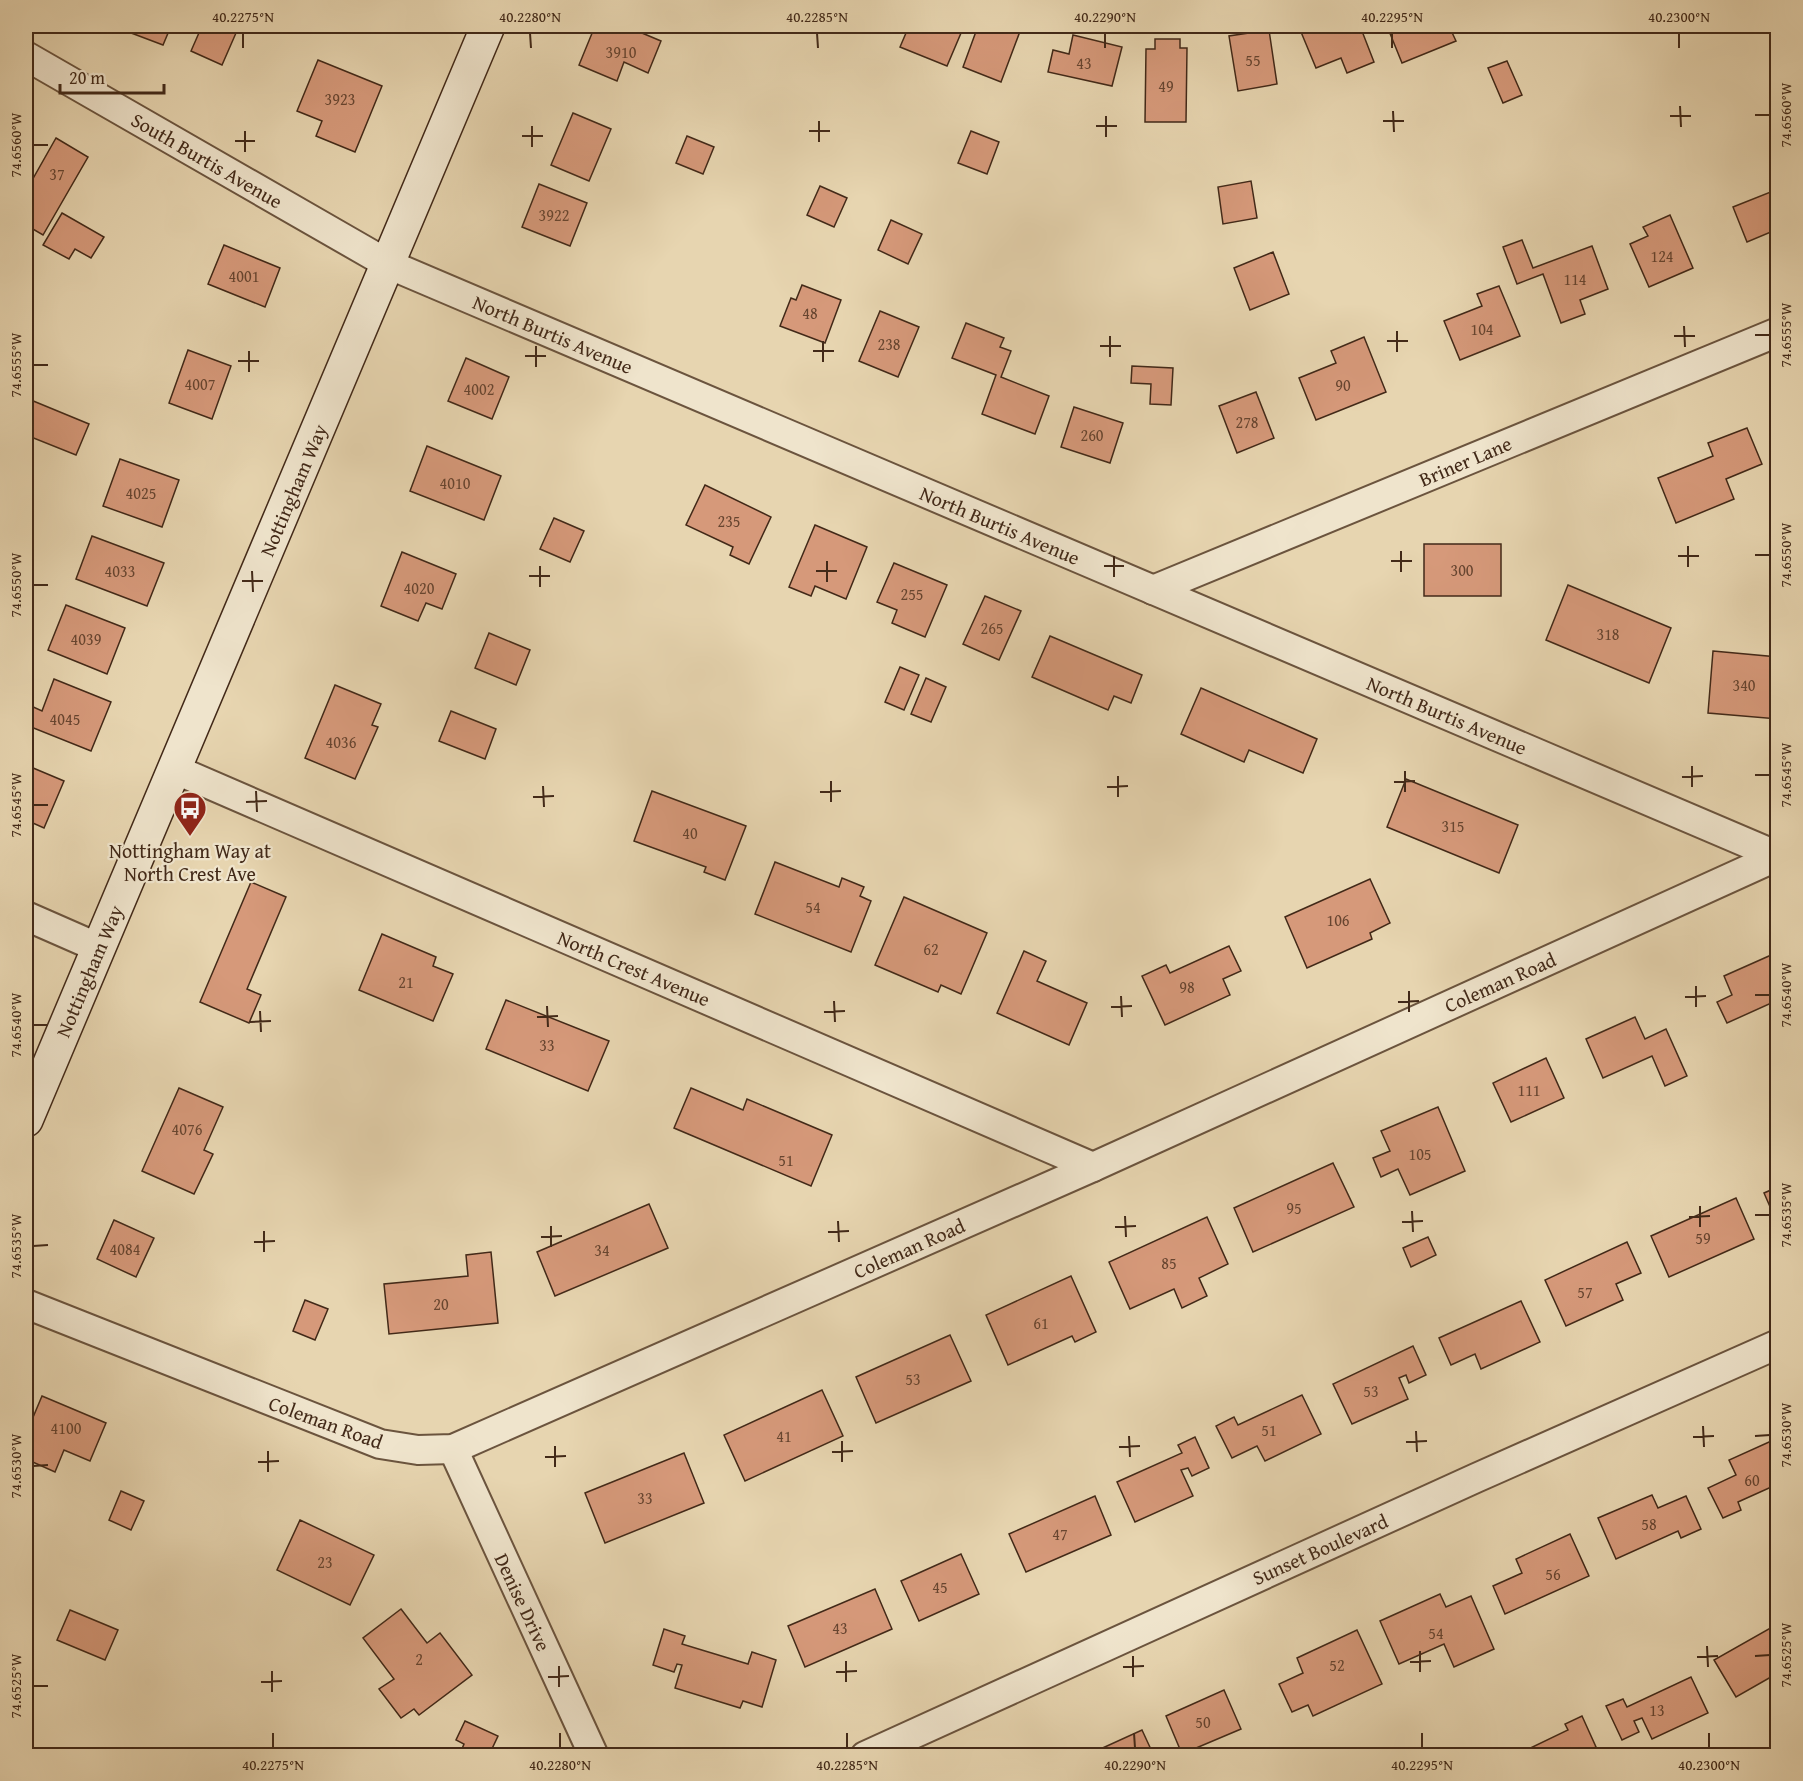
<svg xmlns="http://www.w3.org/2000/svg" width="1803" height="1781" viewBox="0 0 1803 1781" font-family="'Gentium Book Plus',serif">
<rect width="100%" height="100%" fill="#e7d5b0"/>
<filter id="stains"><feTurbulence type="fractalNoise" baseFrequency=".00333" numOctaves="4"/><feColorMatrix values="0 0 0 0 .2 0 0 0 0 .09 0 0 0 0 .02 0 0 0 .5 -.17"/></filter>
<radialGradient id="worn" r=".72"><stop offset=".6" stop-color="#630" stop-opacity="0"/><stop offset="1" stop-color="#630" stop-opacity=".3"/></radialGradient>
<g fill="#d6997a" stroke="#422918" stroke-width="1.5">
<polygon points="119,26 171,26 163,45 118,28"/>
<polygon points="202,26 219,26 236,33 222,65 191,51"/>
<polygon points="595,26 645,26 642,33 661,41 648,73 624,62 617,81 579,65"/>
<polygon points="909,26 964,26 947,66 900,47"/>
<polygon points="978,26 1022,26 1001,82 963,67"/>
<polygon points="1318,26 1360,26 1374,62 1347,73 1341,58 1316,68 1301,32"/>
<polygon points="1387,26 1449,26 1456,41 1402,63"/>
<polygon points="1269,30 1277,84 1238,91 1229,36"/>
<polygon points="1073,35 1122,47 1112,86 1048,72 1053,50 1069,54"/>
<polygon points="1155,39 1180,39 1180,48 1187,48 1186,122 1145,122 1146,49 1155,49"/>
<polygon points="318,60 382,86 355,152 316,136 322,121 297,111"/>
<polygon points="1507,61 1522,95 1503,103 1488,68"/>
<polygon points="573,113 611,129 589,181 551,165"/>
<polygon points="971,131 999,142 987,174 958,163"/>
<polygon points="687,136 714,147 703,174 676,163"/>
<polygon points="56,138 88,157 43,235 26,225 26,191"/>
<polygon points="1251,181 1257,218 1223,224 1218,187"/>
<polygon points="539,184 587,203 570,246 522,227"/>
<polygon points="820,186 847,198 834,227 807,215"/>
<polygon points="1778,189 1778,229 1747,242 1733,207"/>
<polygon points="62,213 104,237 91,258 75,249 69,259 43,245"/>
<polygon points="1670,215 1693,268 1649,287 1630,244 1648,236 1643,227"/>
<polygon points="891,220 922,234 908,264 878,250"/>
<polygon points="1522,240 1533,268 1592,246 1608,289 1580,300 1585,314 1561,323 1543,274 1517,284 1503,247"/>
<polygon points="224,245 280,268 265,307 208,284"/>
<polygon points="1273,252 1289,294 1250,310 1234,268"/>
<polygon points="802,285 841,300 825,343 780,326 791,298 796,300"/>
<polygon points="1499,286 1520,336 1460,360 1444,321 1482,306 1477,294"/>
<polygon points="880,311 919,327 898,377 859,361"/>
<polygon points="966,323 1004,338 1000,347 1011,351 1001,377 1049,396 1035,434 982,414 996,375 952,358"/>
<polygon points="1364,337 1386,392 1316,420 1299,378 1336,363 1331,351"/>
<polygon points="188,350 231,366 212,419 169,403"/>
<polygon points="466,358 509,377 492,419 448,401"/>
<polygon points="1132,366 1173,368 1171,405 1150,404 1151,384 1131,383"/>
<polygon points="1256,392 1274,438 1237,453 1219,406"/>
<polygon points="26,398 89,424 76,455 26,435"/>
<polygon points="1074,407 1123,423 1110,463 1061,447"/>
<polygon points="1747,428 1762,464 1726,479 1734,499 1676,523 1658,478 1713,456 1708,443"/>
<polygon points="427,446 501,476 484,520 410,491"/>
<polygon points="120,459 179,480 162,527 103,506"/>
<polygon points="705,485 771,517 749,564 730,555 733,547 686,525"/>
<polygon points="554,518 584,531 570,562 540,549"/>
<polygon points="815,525 867,547 846,599 815,586 811,596 789,587"/>
<polygon points="92,536 164,563 147,606 76,579"/>
<rect x="1424" y="544" width="77" height="52"/>
<polygon points="402,552 456,574 442,609 426,603 418,621 381,606"/>
<polygon points="894,563 947,585 925,637 892,623 897,610 877,602"/>
<polygon points="1568,585 1671,628 1649,683 1546,640"/>
<polygon points="985,596 1021,611 999,660 963,644"/>
<polygon points="66,605 125,628 107,674 48,650"/>
<polygon points="489,633 530,650 516,685 475,668"/>
<polygon points="1050,636 1142,675 1131,703 1114,696 1108,710 1032,677"/>
<polygon points="1713,651 1778,657 1778,719 1708,713"/>
<polygon points="900,667 919,675 904,710 885,702"/>
<polygon points="926,678 946,687 931,722 911,714"/>
<polygon points="54,679 111,702 91,751 26,725 26,714 29,705 42,711"/>
<polygon points="335,685 381,704 372,725 378,727 355,779 305,758"/>
<polygon points="1201,688 1317,739 1303,773 1249,750 1244,762 1181,734"/>
<polygon points="451,711 496,729 485,759 439,741"/>
<polygon points="26,765 64,781 44,828 26,820"/>
<polygon points="1406,779 1518,825 1499,873 1387,827"/>
<polygon points="652,791 746,826 725,880 704,872 706,867 634,841"/>
<polygon points="775,862 839,887 842,878 864,887 860,896 871,901 851,952 755,914"/>
<polygon points="1370,879 1390,923 1370,933 1372,939 1307,968 1285,917"/>
<polygon points="251,882 286,897 247,989 261,995 249,1023 200,1002"/>
<polygon points="904,897 987,933 961,994 941,985 938,992 875,965"/>
<polygon points="382,934 436,957 433,966 453,974 433,1021 359,990"/>
<polygon points="1229,946 1241,971 1223,979 1230,995 1165,1025 1142,976 1166,965 1170,973"/>
<polygon points="1024,951 1046,961 1037,981 1087,1003 1069,1045 997,1013"/>
<polygon points="1778,952 1778,1000 1727,1023 1717,1002 1732,995 1724,976"/>
<polygon points="506,1000 609,1041 588,1091 486,1049"/>
<polygon points="1635,1017 1645,1039 1666,1029 1687,1076 1665,1086 1652,1056 1603,1078 1586,1039"/>
<polygon points="1546,1058 1564,1098 1511,1122 1493,1083"/>
<polygon points="179,1088 223,1107 204,1150 213,1154 194,1194 142,1171"/>
<polygon points="691,1088 743,1110 747,1099 832,1135 811,1186 674,1128"/>
<polygon points="1438,1107 1465,1171 1410,1195 1398,1169 1381,1177 1373,1158 1390,1151 1381,1131"/>
<polygon points="1333,1163 1354,1207 1253,1252 1234,1208"/>
<polygon points="1778,1187 1778,1225 1764,1193"/>
<polygon points="1736,1198 1754,1239 1669,1277 1651,1236"/>
<polygon points="649,1204 668,1248 555,1296 537,1252"/>
<polygon points="1207,1217 1228,1264 1199,1278 1207,1296 1182,1308 1174,1289 1130,1309 1109,1262"/>
<polygon points="114,1220 154,1238 136,1277 97,1259"/>
<polygon points="1428,1237 1436,1255 1411,1267 1403,1248"/>
<polygon points="1627,1242 1641,1273 1616,1284 1623,1300 1566,1326 1545,1280"/>
<polygon points="491,1252 498,1323 389,1334 384,1284 468,1276 466,1255"/>
<polygon points="1071,1276 1096,1332 1075,1342 1072,1336 1008,1365 986,1315"/>
<polygon points="305,1300 328,1309 315,1340 293,1331"/>
<polygon points="1521,1301 1540,1342 1481,1369 1475,1354 1451,1365 1439,1338"/>
<polygon points="950,1335 971,1381 876,1423 856,1377"/>
<polygon points="1413,1346 1426,1375 1409,1383 1406,1375 1399,1378 1408,1399 1352,1424 1333,1384"/>
<polygon points="822,1390 843,1436 745,1481 724,1435"/>
<polygon points="1302,1395 1321,1434 1265,1461 1257,1446 1232,1458 1216,1426 1234,1417 1238,1425"/>
<polygon points="42,1396 106,1423 90,1461 64,1450 55,1472 26,1459 26,1434"/>
<polygon points="1195,1437 1209,1468 1192,1476 1188,1468 1181,1470 1193,1496 1135,1522 1117,1482 1182,1453 1178,1445"/>
<polygon points="1778,1438 1778,1484 1738,1502 1741,1510 1723,1518 1708,1488 1736,1475 1729,1460"/>
<polygon points="684,1453 704,1503 605,1543 585,1493"/>
<polygon points="121,1491 144,1501 131,1530 109,1520"/>
<polygon points="1652,1495 1658,1508 1686,1496 1701,1529 1681,1538 1678,1531 1616,1559 1598,1518"/>
<polygon points="1095,1496 1111,1535 1026,1572 1009,1534"/>
<polygon points="300,1520 374,1555 350,1605 277,1570"/>
<polygon points="1570,1534 1589,1576 1505,1614 1493,1586 1522,1573 1516,1559"/>
<polygon points="961,1554 979,1594 919,1621 901,1581"/>
<polygon points="875,1589 892,1629 805,1667 788,1626"/>
<polygon points="1440,1594 1446,1607 1471,1596 1494,1649 1454,1667 1444,1644 1399,1664 1380,1621"/>
<polygon points="401,1609 427,1643 440,1633 472,1675 419,1715 414,1709 401,1718 379,1689 394,1679 363,1638"/>
<polygon points="70,1610 118,1630 105,1660 57,1640"/>
<polygon points="1778,1612 1778,1673 1736,1697 1714,1660 1776,1625 1771,1615"/>
<polygon points="664,1629 685,1636 682,1644 748,1664 752,1652 776,1660 762,1707 743,1701 740,1708 675,1688 682,1665 677,1664 674,1672 653,1665"/>
<polygon points="1357,1630 1382,1684 1313,1716 1308,1705 1292,1712 1279,1684 1303,1673 1297,1658"/>
<polygon points="1691,1677 1708,1713 1652,1739 1642,1718 1634,1721 1639,1732 1622,1740 1606,1706 1623,1699 1627,1707"/>
<polygon points="1224,1690 1241,1729 1182,1754 1166,1716"/>
<polygon points="1582,1716 1596,1747 1579,1756 1514,1756 1568,1730 1565,1724"/>
<polygon points="465,1721 498,1736 489,1755 479,1750 477,1756 459,1756 464,1744 456,1740"/>
<polygon points="1142,1730 1154,1756 1085,1756"/>
</g>
<g fill="none" stroke-linecap="round" stroke-linejoin="round">
<defs>
<g id="street">
<polyline points="26,56 388,264 1778,856"/>
<polyline points="1153,590 1778,332"/>
<polyline points="174,769 1093,1167"/>
<polyline points="26,916 99,948"/>
<polyline points="26,1304 380,1444 418,1450 453,1449 1093,1167 1778,856"/>
<polyline points="453,1449 594,1756"/>
<polyline points="865,1756 1476,1478 1778,1344"/>
</g>
<polyline id="secondary" points="26,1120 488,26"/>
</defs>
<use href="#street" stroke="#6b543e" stroke-width="32"/>
<use href="#secondary" stroke="#422918" stroke-width="36"/>
<use href="#street" stroke="#efe4cc" stroke-width="28"/>
<use href="#secondary" stroke="#efe4cc" stroke-width="33"/>
</g>
<path fill="none" stroke="#422918" stroke-width="2" d="M243 33V48M530 33 531 48M817 33 818 48M1105 33V48M1392 33V48M1679 33V48M1680 106 1681 127M1393 111 1394 132M1755 115H1770M1106 116V137M1670 116H1691M819 121V142M1383 121H1404M532 126V147M1096 126H1117M245 131V152M809 131H830M522 136H543M235 141H255M33 145H48M1684 326 1685 347M1397 331V352M1755 335H1770M1110 336V357M1674 336H1695M823 341V362M1387 341H1408M536 346V367M1100 346H1121M249 351V372M813 351H834M525 356H546M238 361H259M33 365H48M1688 546V567M1401 551V572M1755 555H1770M1114 556V577M1678 556H1699M827 561V582M1391 561H1412M540 566V587M1104 566H1124M252 571 253 592M816 571H837M529 576H550M242 581H263M33 585H48M1692 766V787M1405 771V792M1755 775H1770M1118 776V797M1682 777 1703 776M831 781V802M1394 782 1415 781M543 786 544 807M1107 787 1128 786M256 791 257 812M820 792 841 791M533 797 554 796M246 802 267 801M33 805H48M1696 986V1007M1409 991V1012M1755 995H1770M1121 996 1122 1017M1685 997 1706 996M834 1001 835 1022M1398 1002 1419 1001M547 1006 548 1027M1111 1007 1132 1006M260 1011 261 1032M824 1012 845 1011M537 1017 558 1016M250 1022 271 1021M33 1025H48M1700 1206V1227M1412 1211 1413 1232M1755 1215H1770M1125 1216 1126 1237M1689 1217 1710 1216M838 1221 839 1242M1402 1222 1423 1221M551 1226V1247M1115 1227 1136 1226M264 1231V1252M828 1232 849 1231M541 1237 562 1236M254 1242 275 1241M33 1246 48 1245M1703 1426 1704 1447M1416 1431 1417 1452M1129 1436 1130 1457M1755 1436 1770 1435M1693 1437 1714 1436M842 1441V1462M1406 1442 1427 1441M555 1446V1467M1119 1447 1140 1446M268 1451V1472M832 1452 853 1451M545 1457 566 1456M258 1462 279 1461M33 1466 48 1465M1707 1646 1708 1667M1420 1651V1672M1133 1656V1677M1755 1656 1770 1655M1697 1657 1718 1656M846 1661V1682M1410 1662 1431 1661M559 1666V1687M1123 1667 1144 1666M272 1671V1692M836 1672 857 1671M548 1677 569 1676M261 1682 282 1681M33 1686H48M273 1733V1748M560 1733V1748M847 1733V1748M1134 1733 1135 1748M1422 1733V1748M1709 1733V1748"/>
<defs>
<symbol id="bus-pin" viewBox="-11 -11 22 30"><path d="M0 17L-7.5 6A9.5 9.5 0 1 1 7.5 6Z" fill="#8f2418" stroke="#efe4cc"/><path d="M-5-6H5V4H4V6H2V4H-2V6H-4V4H-5ZM-3.5-4V0h7V-4ZM-3.5 1.2v1.5H-2V1.2ZM2 1.2v1.5H3.5V1.2Z" fill="#fff"/></symbol>
</defs>
<g fill-rule="evenodd">
<use href="#bus-pin" x="171" y="789" width="38" height="52"/>
</g>
<g text-anchor="middle" dominant-baseline="central" stroke-width="4.5" stroke-linejoin="round" paint-order="stroke">
<g font-size="16" fill="#674530">
<text x="621" y="52">3910</text>
<text x="1253" y="60">55</text>
<text x="1084" y="63">43</text>
<text x="1166" y="86">49</text>
<text x="340" y="99">3923</text>
<text x="57" y="174">37</text>
<text x="554" y="215">3922</text>
<text x="1662" y="256">124</text>
<text x="244" y="276">4001</text>
<text x="1575" y="279">114</text>
<text x="810" y="313">48</text>
<text x="1482" y="329">104</text>
<text x="889" y="344">238</text>
<text x="200" y="384">4007</text>
<text x="1343" y="385">90</text>
<text x="479" y="389">4002</text>
<text x="1247" y="422">278</text>
<text x="1092" y="435">260</text>
<text x="455" y="483">4010</text>
<text x="141" y="493">4025</text>
<text x="729" y="521">235</text>
<text x="1462" y="570">300</text>
<text x="120" y="571">4033</text>
<text x="419" y="588">4020</text>
<text x="912" y="594">255</text>
<text x="992" y="628">265</text>
<text x="1608" y="634">318</text>
<text x="86" y="639">4039</text>
<text x="1744" y="685">340</text>
<text x="65" y="719">4045</text>
<text x="341" y="742">4036</text>
<text x="1453" y="826">315</text>
<text x="690" y="833">40</text>
<text x="813" y="907">54</text>
<text x="1338" y="920">106</text>
<text x="931" y="949">62</text>
<text x="406" y="982">21</text>
<text x="1187" y="987">98</text>
<text x="547" y="1045">33</text>
<text x="1529" y="1090">111</text>
<text x="187" y="1129">4076</text>
<text x="1420" y="1154">105</text>
<text x="786" y="1160">51</text>
<text x="1294" y="1208">95</text>
<text x="1703" y="1238">59</text>
<text x="125" y="1249">4084</text>
<text x="602" y="1250">34</text>
<text x="1169" y="1263">85</text>
<text x="1585" y="1292">57</text>
<text x="441" y="1304">20</text>
<text x="1041" y="1323">61</text>
<text x="913" y="1379">53</text>
<text x="1371" y="1391">53</text>
<text x="66" y="1428">4100</text>
<text x="1269" y="1430">51</text>
<text x="784" y="1436">41</text>
<text x="1752" y="1480">60</text>
<text x="645" y="1498">33</text>
<text x="1649" y="1524">58</text>
<text x="1060" y="1534">47</text>
<text x="325" y="1562">23</text>
<text x="1553" y="1574">56</text>
<text x="940" y="1587">45</text>
<text x="840" y="1628">43</text>
<text x="1436" y="1633">54</text>
<text x="419" y="1659">2</text>
<text x="1337" y="1665">52</text>
<text x="1657" y="1710">13</text>
<text x="1203" y="1722">50</text>
</g>
<g font-size="20" fill="#422918" stroke="#efe4cc">
<text transform="translate(207 160) rotate(30)">South Burtis Avenue</text>
<text transform="translate(553 334) rotate(23)">North Burtis Avenue</text>
<text transform="translate(1465 461) rotate(-23)">Briner Lane</text>
<text transform="translate(293 490) rotate(-67)">Nottingham Way</text>
<text transform="translate(1000 525) rotate(23)">North Burtis Avenue</text>
<text transform="translate(1447 715) rotate(23)">North Burtis Avenue</text>
<text transform="translate(634 968) rotate(23)">North Crest Avenue</text>
<text transform="translate(89 971) rotate(-67)">Nottingham Way</text>
<text transform="translate(1500 982) rotate(-24)">Coleman Road</text>
<text transform="translate(909 1248) rotate(-24)">Coleman Road</text>
<text transform="translate(326 1422) rotate(20)">Coleman Road</text>
<text transform="translate(1320 1549) rotate(-24)">Sunset Boulevard</text>
<text transform="translate(523 1602) rotate(65)">Denise Drive</text>
</g>
<g font-size="20" fill="#422918" stroke="#efe4cc">
<text x="190" y="850">Nottingham Way at<tspan x="190" dy="23">North Crest Ave</tspan></text>
</g>
</g>
<rect width="1803" height="1781" fill="none" stroke="#e7d5b0" stroke-width="66"/>
<path d="M60 84v9h104v-9" fill="none" stroke="#422918" stroke-width="3"/>
<text x="69" y="84" font-size="18" fill="#422918" stroke="#efe4cc" stroke-width="4.5" paint-order="stroke">20 m</text>
<rect x="33" y="33" width="1737" height="1715" fill="none" stroke="#422918" stroke-width="2"/>
<g font-size="15" text-anchor="middle" fill="#422918">
<text x="243" y="22">40.2275°N</text>
<text x="530" y="22">40.2280°N</text>
<text x="817" y="22">40.2285°N</text>
<text x="1105" y="22">40.2290°N</text>
<text x="1392" y="22">40.2295°N</text>
<text x="1679" y="22">40.2300°N</text>
<text transform="translate(1786 115) rotate(-90)" y="5">74.6560°W</text>
<text transform="translate(16 145) rotate(-90)" y="5">74.6560°W</text>
<text transform="translate(1786 335) rotate(-90)" y="5">74.6555°W</text>
<text transform="translate(16 365) rotate(-90)" y="5">74.6555°W</text>
<text transform="translate(1786 555) rotate(-90)" y="5">74.6550°W</text>
<text transform="translate(16 585) rotate(-90)" y="5">74.6550°W</text>
<text transform="translate(1786 775) rotate(-90)" y="5">74.6545°W</text>
<text transform="translate(16 805) rotate(-90)" y="5">74.6545°W</text>
<text transform="translate(1786 995) rotate(-90)" y="5">74.6540°W</text>
<text transform="translate(16 1025) rotate(-90)" y="5">74.6540°W</text>
<text transform="translate(1786 1215) rotate(-90)" y="5">74.6535°W</text>
<text transform="translate(16 1246) rotate(-90)" y="5">74.6535°W</text>
<text transform="translate(1786 1435) rotate(-90)" y="5">74.6530°W</text>
<text transform="translate(16 1466) rotate(-90)" y="5">74.6530°W</text>
<text transform="translate(1786 1655) rotate(-90)" y="5">74.6525°W</text>
<text transform="translate(16 1686) rotate(-90)" y="5">74.6525°W</text>
<text x="273" y="1770">40.2275°N</text>
<text x="560" y="1770">40.2280°N</text>
<text x="847" y="1770">40.2285°N</text>
<text x="1135" y="1770">40.2290°N</text>
<text x="1422" y="1770">40.2295°N</text>
<text x="1709" y="1770">40.2300°N</text>
</g>
<rect width="100%" height="100%" filter="url(#stains)"/>
<rect width="100%" height="100%" fill="url(#worn)"/>
</svg>
